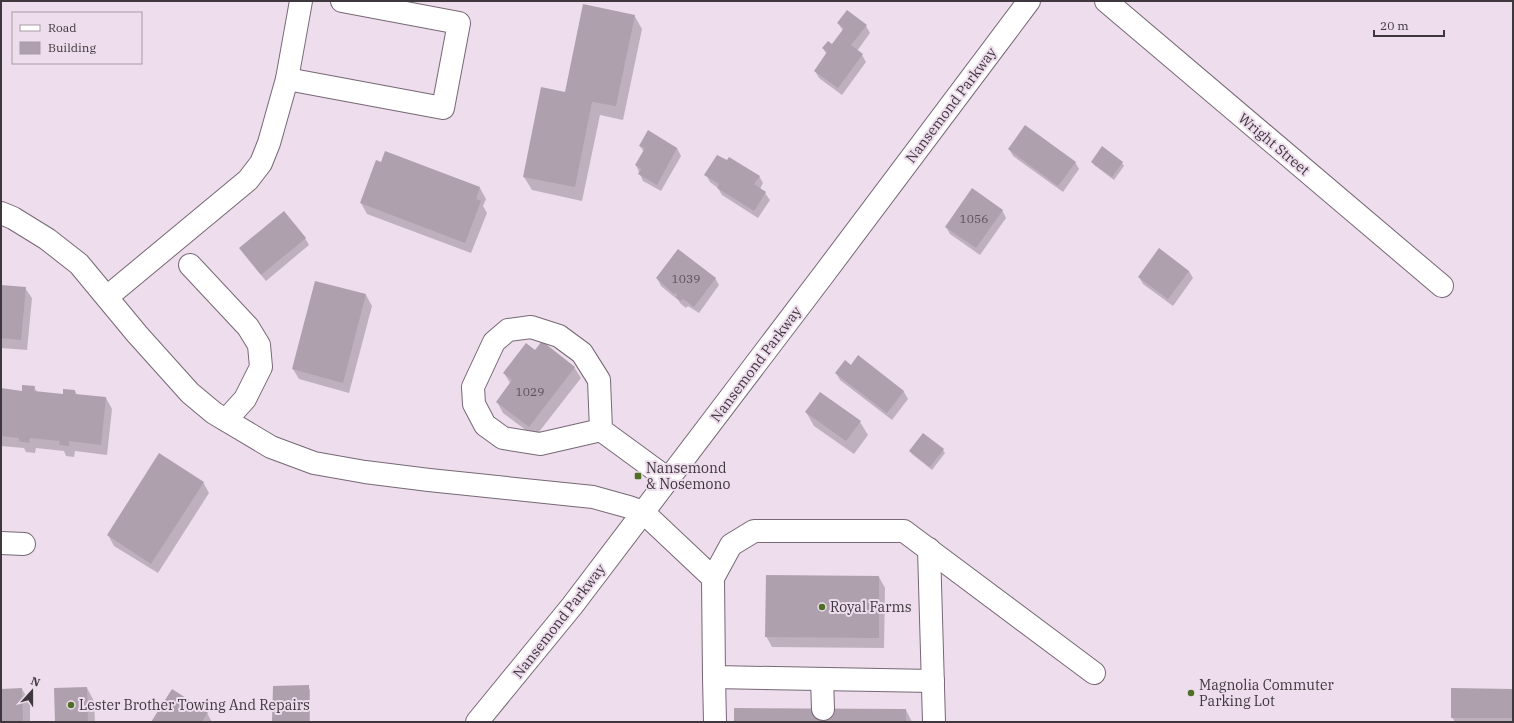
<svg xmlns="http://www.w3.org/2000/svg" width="1514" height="723" viewBox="0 0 1514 723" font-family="'IBM Plex Serif',serif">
<rect width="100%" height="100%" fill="#eeddec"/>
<g fill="#0003">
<polygon points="634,15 642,29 623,120 600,115 582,201 532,190 524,177 565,93"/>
<polygon points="838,23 866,26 870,33 857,51 862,55 866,62 842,95 819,78 815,71 827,55 823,48 832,46 843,31"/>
<polygon points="648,132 677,148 681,156 661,191 643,181 636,165 644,152 640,146"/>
<polygon points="1103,148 1122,163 1124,166 1114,180 1094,165 1092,162"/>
<polygon points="1009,149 1075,162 1079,169 1063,192 1013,156"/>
<polygon points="386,152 480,188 486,199 483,206 487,213 471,253 367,214 361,203 382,164"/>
<polygon points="706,175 759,176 763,183 760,189 765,193 770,200 758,218 722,195 718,188 710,182"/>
<polygon points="1002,210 1006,218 980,255 950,234 946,227"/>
<polygon points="305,238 309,245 266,281 245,255 241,248"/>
<polygon points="1189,271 1193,278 1173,306 1143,284 1139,277"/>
<polygon points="657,278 715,278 719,285 699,313 688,306 686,308 681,304 678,300 661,286"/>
<polygon points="1,286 25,288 32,298 27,350 1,348"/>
<polygon points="366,295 372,306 349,393 299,379 293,369"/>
<polygon points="535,351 574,367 581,378 535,437 503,413 497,402 510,383 504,373"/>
<polygon points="859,357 904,392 908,399 892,420 840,380 836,373 851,366"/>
<polygon points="34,387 37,392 64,395 75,391 77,395 106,398 112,409 107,455 75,451 74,457 66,456 64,451 36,448 35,453 26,452 24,448 1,446 1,389 22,392"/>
<polygon points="806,412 860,422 868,435 854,454 814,426"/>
<polygon points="943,450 945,453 932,470 912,454 910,451"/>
<polygon points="203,482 209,493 158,573 114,546 108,535"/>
<polygon points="879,577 885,588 884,648 772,647 766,636"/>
<polygon points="308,686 310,690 310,722 273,722"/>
<polygon points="87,688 94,701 95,722 56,722"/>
<polygon points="22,689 30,703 30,722 1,722 1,690"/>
<polygon points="1513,690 1513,722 1455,722 1452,717"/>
<polygon points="906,710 912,722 735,722"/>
<polygon points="207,713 212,722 152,722"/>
</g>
<g fill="#afa0ae">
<polygon points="583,4 635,15 616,106 592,102 575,187 523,177 541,87 565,92"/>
<polygon points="847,10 867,25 851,45 863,54 838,88 814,71 827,52 822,48 828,41 832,44 844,28 837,23"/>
<polygon points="1025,125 1076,162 1058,186 1008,149"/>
<polygon points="648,130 677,148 657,185 638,174 641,169 635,165 645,148 639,146"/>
<polygon points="1102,146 1123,162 1112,177 1091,162"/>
<polygon points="385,151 480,187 476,199 481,201 465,243 360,203 376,160 381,162"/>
<polygon points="717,155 727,160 729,157 760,176 754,184 766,192 754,211 717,188 719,184 704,175"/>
<polygon points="972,188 1003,210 976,248 945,227"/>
<polygon points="284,211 306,238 261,275 239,248"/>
<polygon points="1159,248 1189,271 1168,299 1138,277"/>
<polygon points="678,249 716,278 694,307 683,299 681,301 676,297 677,294 675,293 674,294 656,278"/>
<polygon points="315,281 366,294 343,383 292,369"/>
<polygon points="1,285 26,287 21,340 1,338"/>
<polygon points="542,341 575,367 529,427 496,402 512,380 503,373 526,343 535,350"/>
<polygon points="858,355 904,391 887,413 835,373 845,360 851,365"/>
<polygon points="22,385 35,386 34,391 63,394 63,389 75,390 75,394 106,397 101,445 69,441 69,446 59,445 60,441 30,438 29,443 19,441 19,438 1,436 1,388 22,391"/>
<polygon points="820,392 861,421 846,441 805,412"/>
<polygon points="923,433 944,449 930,467 909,451"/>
<polygon points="159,453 204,482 151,564 107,535"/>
<polygon points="766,575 879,576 879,638 765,637"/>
<polygon points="309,685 309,722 272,722 273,686"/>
<polygon points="87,687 88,722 55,722 54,688"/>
<polygon points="22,688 23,722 1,722 1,689"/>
<polygon points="1451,688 1513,689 1513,718 1451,718"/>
<polygon points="172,689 208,712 202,722 151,722"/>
<polygon points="734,708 906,709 906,722 734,722"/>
</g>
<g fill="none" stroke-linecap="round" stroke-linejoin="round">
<defs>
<g id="minor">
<polyline points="1106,1 1442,286"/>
<polyline points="287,79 443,108 459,23 342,1"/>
<polyline points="1,213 13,218 47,239 79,264 137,334 190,393 214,413 271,447 314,463 365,472 429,480 593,497 629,507 643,512 713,578 731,545 754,531 904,531 1094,673"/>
<polyline points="190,265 248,327 259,345 261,367 245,399 226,420"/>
<polyline points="107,297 248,180 261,163 269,143 287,79 301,1"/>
<polyline points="601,430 599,380 582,353 559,336 531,327 508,330 494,342 473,387 474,404 485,425 503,438 540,444 601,430 668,479"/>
<polyline points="1,543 24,544"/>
<polyline points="929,549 934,722"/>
<polyline points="713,578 714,677 933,681"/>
<polyline points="714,677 715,722"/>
<polyline points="822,679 823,709"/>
</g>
<polyline id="major" points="477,722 572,606 824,274 1029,1"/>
</defs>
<use href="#minor" stroke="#766874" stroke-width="24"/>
<use href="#major" stroke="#766874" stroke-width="24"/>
<use href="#minor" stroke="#fff" stroke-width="22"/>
<use href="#major" stroke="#fff" stroke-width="22"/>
</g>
<g fill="#4e6f25" stroke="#eeddec" stroke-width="1.5">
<rect x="634" y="472" width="8" height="8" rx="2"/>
<circle cx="822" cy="607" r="4"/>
<circle cx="1191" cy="693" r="4"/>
<circle cx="71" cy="705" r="4"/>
</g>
<g text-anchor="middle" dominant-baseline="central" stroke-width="4" stroke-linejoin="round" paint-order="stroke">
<g font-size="12" fill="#5a5159">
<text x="974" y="218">1056</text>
<text x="686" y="278">1039</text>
<text x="530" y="391">1029</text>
</g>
<g font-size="14" fill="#3e373d" stroke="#eeddec">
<text transform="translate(951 105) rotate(-53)">Nansemond Parkway</text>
<text transform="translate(1274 144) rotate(40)">Wright Street</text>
<text transform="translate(756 364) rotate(-53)">Nansemond Parkway</text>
<text transform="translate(559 621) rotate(-52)">Nansemond Parkway</text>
</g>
<g font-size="14" fill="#3e373d" stroke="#eeddec" text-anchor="start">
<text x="646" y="468">Nansemond<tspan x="646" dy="16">&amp; Nosemono</tspan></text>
<text x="830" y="607">Royal Farms</text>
<text x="1199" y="685">Magnolia Commuter<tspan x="1199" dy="16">Parking Lot</tspan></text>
<text x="79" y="705">Lester Brother Towing And Repairs</text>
</g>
</g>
<rect width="1514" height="723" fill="none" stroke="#3e373d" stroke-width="4"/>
<rect x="12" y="12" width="130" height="52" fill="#eeddec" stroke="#a89ba6"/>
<rect x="20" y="25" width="20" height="6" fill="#ffffff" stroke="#a89ba6"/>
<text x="48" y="32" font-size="12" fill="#3e373d">Road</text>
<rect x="20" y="42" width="20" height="12" fill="#afa0ae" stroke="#a89ba6"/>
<text x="48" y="52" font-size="12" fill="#3e373d">Building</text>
<g transform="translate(32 691) rotate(21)" stroke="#eeddec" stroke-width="3" paint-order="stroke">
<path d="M0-3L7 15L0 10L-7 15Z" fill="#3e373d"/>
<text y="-6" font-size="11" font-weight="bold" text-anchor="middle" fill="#3e373d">N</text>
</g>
<path d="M1374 30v6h70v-6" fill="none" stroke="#3e373d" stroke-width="2"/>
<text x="1380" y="30" font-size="12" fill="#3e373d" stroke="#eeddec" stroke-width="3" paint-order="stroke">20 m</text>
</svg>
